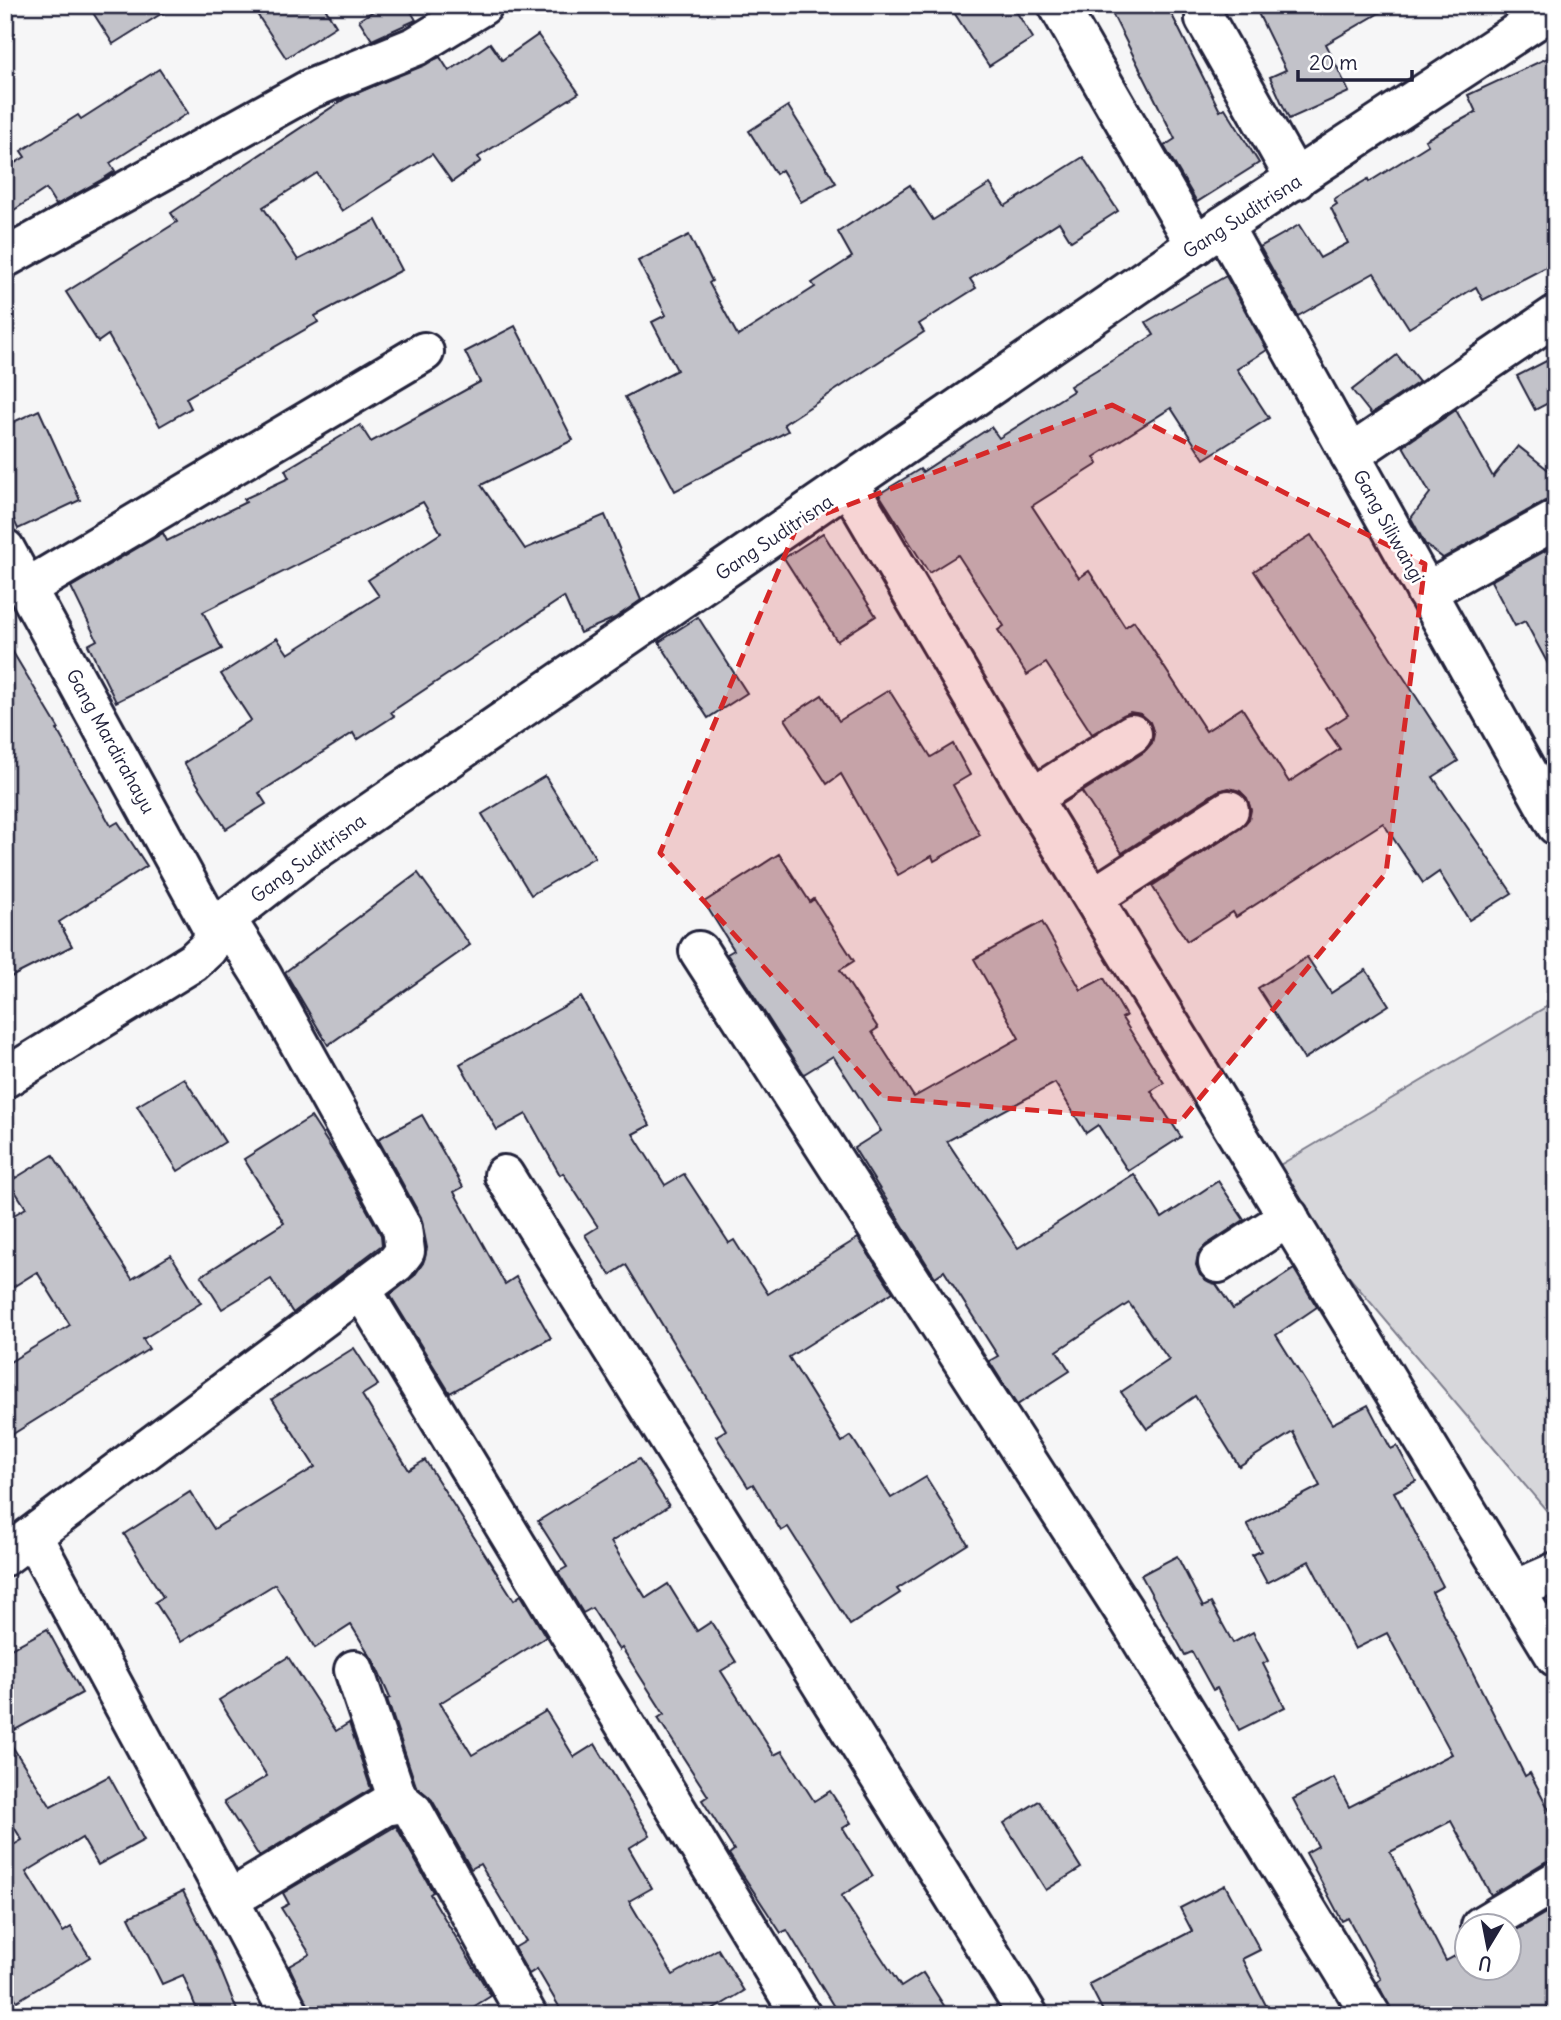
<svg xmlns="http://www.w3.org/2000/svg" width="1561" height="2020" viewBox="0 0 1561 2020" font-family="Delius,sans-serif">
<rect width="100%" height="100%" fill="#f6f6f7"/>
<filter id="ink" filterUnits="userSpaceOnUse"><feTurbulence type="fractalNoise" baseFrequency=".0143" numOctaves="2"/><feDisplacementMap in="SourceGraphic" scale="14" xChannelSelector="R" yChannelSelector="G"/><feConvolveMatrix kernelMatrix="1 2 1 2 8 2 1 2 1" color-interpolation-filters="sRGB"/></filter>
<g filter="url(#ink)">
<polygon fill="#d7d7db" stroke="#7c7c8b" stroke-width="2" points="1556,1001 1556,1515 1551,1516 1263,1175"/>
<g fill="#c2c2c9" stroke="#22223b" stroke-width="2">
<polygon points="88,5 175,5 113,44"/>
<polygon points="251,5 323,5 336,26 286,58"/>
<polygon points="383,5 407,5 416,20 372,40 359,20"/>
<polygon points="949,5 1012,5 1033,38 989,66"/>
<polygon points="1108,5 1167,5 1220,111 1225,108 1259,163 1197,202 1164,146 1175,139"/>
<polygon points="1254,5 1393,5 1326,44 1349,92 1289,119 1270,77 1286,70"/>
<polygon points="538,35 579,93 478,157 481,161 452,182 432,154 342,211 317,173 263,207 298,260 376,220 402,270 315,316 318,322 186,398 191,408 160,426 108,335 98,342 66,292 177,222 171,213 346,98 440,57 449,71 490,43 502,60"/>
<polygon points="1556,54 1556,262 1483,300 1476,287 1409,328 1374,273 1298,316 1260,247 1299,225 1320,258 1348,243 1331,208 1337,204 1334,199 1368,179 1369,182 1428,145 1425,140 1476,112 1468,95"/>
<polygon points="159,69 188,113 110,163 115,171 101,180 56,205 46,189 5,216 5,169 25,157 21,151 78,115 81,119"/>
<polygon points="788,106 836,183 801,202 782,170 776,174 749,131"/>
<polygon points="1083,157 1118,211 1071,241 1059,222 970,279 976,288 919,324 924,332 784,424 788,431 675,491 625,397 677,370 652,322 666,315 638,261 689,235 712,281 709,283 738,336 815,287 812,283 852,257 838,232 910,185 933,220 990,184 1005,206"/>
<polygon points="1226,276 1267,350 1237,369 1269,418 1204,459 1171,408 1094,457 1098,464 1032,506 1079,578 1089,571 1125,627 1134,621 1206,731 1242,708 1289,782 1340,749 1326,729 1348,715 1254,571 1311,535 1458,761 1433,777 1512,893 1469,920 1439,872 1423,883 1383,823 1236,917 1233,912 1187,941 1152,886 1241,828 1249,819 1251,810 1247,798 1240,791 1229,788 1218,791 1122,853 1082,792 1144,752 1152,743 1154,734 1150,722 1141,714 1130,712 1092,734 1046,663 1027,675 998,630 1004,626 958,555 929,573 879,494 920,469 922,472 991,427 999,438 1073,391 1070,386 1154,335 1146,322"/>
<polygon points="515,326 573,440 481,485 525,549 605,515 641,600 615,618 580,633 564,597 391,712 394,716 357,740 353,733 259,793 266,804 226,829 184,763 251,720 221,674 277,638 288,654 379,596 368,580 441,533 423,502 203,612 222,649 116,702 88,645 97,640 71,587 163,533 167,541 246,502 244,499 289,478 285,470 360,425 371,442 480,382 465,352"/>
<polygon points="1397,355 1419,382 1371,414 1352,390"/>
<polygon points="1556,356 1556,399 1535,410 1517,376"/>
<polygon points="39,410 80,500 18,529 5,501 5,426"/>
<polygon points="1456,410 1493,477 1518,446 1556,476 1556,498 1545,501 1443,558 1425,544 1411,518 1430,493 1403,446"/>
<polygon points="823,533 876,616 837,641 784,558"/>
<polygon points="1556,545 1556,679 1525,621 1515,626 1491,581"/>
<polygon points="698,617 747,693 708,718 659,642"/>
<polygon points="5,639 59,729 57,730 111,826 118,822 147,866 59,922 72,946 5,980"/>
<polygon points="889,690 931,757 953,744 970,775 953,785 980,835 934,861 932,856 898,875 841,774 827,784 785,719 822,695 839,721"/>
<polygon points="545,776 595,857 531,895 482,814"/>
<polygon points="779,854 810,902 814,899 854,961 840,970 878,1028 872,1032 914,1097 1019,1038 974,959 1042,922 1081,990 1104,978 1126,1016 1122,1018 1164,1083 1151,1091 1181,1137 1128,1171 1098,1125 1086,1133 1055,1083 947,1141 1018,1248 1134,1174 1162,1218 1218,1181 1244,1220 1206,1245 1198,1254 1196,1265 1200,1275 1216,1284 1233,1309 1294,1269 1317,1307 1276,1335 1332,1424 1368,1405 1391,1449 1397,1446 1416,1481 1394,1492 1443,1586 1432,1592 1525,1776 1530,1773 1556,1823 1556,1859 1545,1862 1491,1895 1451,1821 1390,1852 1446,1961 1466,1950 1466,1968 1508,1968 1508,1935 1556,1907 1556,2003 1533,2015 1393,2015 1377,1982 1381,1979 1348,1918 1342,1921 1306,1853 1318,1846 1293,1799 1334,1778 1349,1807 1452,1754 1387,1633 1355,1649 1309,1561 1267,1583 1252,1555 1261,1551 1247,1524 1320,1486 1293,1432 1239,1466 1195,1396 1147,1429 1121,1392 1169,1360 1129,1303 1057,1351 1070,1371 1017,1405 989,1361 998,1356 944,1271 935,1277 854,1148 881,1131 833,1056 804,1074 727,954 734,950 704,902"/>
<polygon points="418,873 470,945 328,1045 285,972"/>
<polygon points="1307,957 1331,993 1366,970 1389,1005 1304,1059 1258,988"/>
<polygon points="581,997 650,1125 633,1134 665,1185 684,1174 729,1243 734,1240 768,1294 858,1238 893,1292 789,1357 842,1442 851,1436 891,1498 926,1477 968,1544 897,1589 900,1593 850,1625 788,1527 781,1531 753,1484 748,1487 716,1436 726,1430 626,1265 610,1275 585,1235 598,1227 563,1173 560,1175 526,1114 497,1130 460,1064"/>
<polygon points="184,1078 225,1142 178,1171 137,1106"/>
<polygon points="422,1115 463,1187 454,1192 505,1284 516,1277 551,1338 450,1393 390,1295 414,1276 423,1263 427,1248 421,1217 378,1139"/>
<polygon points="311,1117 339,1160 381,1235 382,1245 293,1313 271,1279 222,1309 201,1276 284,1223 244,1159"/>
<polygon points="53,1155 132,1279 171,1255 201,1303 143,1339 149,1349 5,1439 5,1365 70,1325 37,1272 5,1292 5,1220 26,1208 9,1182"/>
<polygon points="354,1348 378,1385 362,1395 409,1470 425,1460 514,1600 521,1595 546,1637 440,1703 472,1755 546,1711 574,1757 595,1744 650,1835 629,1848 652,1888 629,1901 673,1975 718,1949 744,1991 704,2015 564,2015 537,1969 529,1974 514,1948 526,1941 480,1864 471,1869 432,1800 416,1786 387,1699 390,1698 374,1662 351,1625 315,1648 275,1584 181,1642 155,1602 163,1597 124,1534 190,1492 214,1529 315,1467 272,1399"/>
<polygon points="639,1459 669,1506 611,1542 646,1598 668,1584 697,1631 711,1622 736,1662 721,1671 774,1755 782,1751 814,1801 830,1791 851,1823 843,1828 873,1876 841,1896 901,1987 923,1973 950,2015 839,2015 787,1930 781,1933 729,1854 734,1850 702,1800 708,1796 658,1718 664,1714 622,1648 619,1650 592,1608 583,1613 558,1572 567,1567 538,1521"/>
<polygon points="1177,1556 1203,1607 1211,1603 1233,1643 1253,1632 1268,1661 1263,1664 1285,1707 1239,1730 1217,1688 1213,1690 1192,1652 1185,1655 1141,1575"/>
<polygon points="47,1629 82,1693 15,1730 5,1713 5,1652"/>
<polygon points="288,1657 336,1731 349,1723 371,1789 259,1856 224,1802 267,1776 219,1700"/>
<polygon points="5,1735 51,1807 109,1776 144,1840 98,1865 82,1838 26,1872 63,1932 71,1927 90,1957 17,2001 5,1983 5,1840 10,1847 22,1840 5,1813"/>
<polygon points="1039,1801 1081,1868 1046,1890 1004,1823"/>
<polygon points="396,1826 433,1892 430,1894 491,1996 460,2015 312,2015 289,1966 310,1954 281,1908 289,1904 283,1893"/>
<polygon points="1225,1885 1260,1950 1242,1959 1271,2015 1105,2015 1089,1984 1192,1931 1180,1908"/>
<polygon points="183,1891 213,1951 239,2015 199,2015 183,1975 162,1984 129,1917"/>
<polygon points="1339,2005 1345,2015 1324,2015"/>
</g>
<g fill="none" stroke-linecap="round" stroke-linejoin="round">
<defs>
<g id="street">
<polyline points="1058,5 1196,245"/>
<polyline points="1205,19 1296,180"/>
<polyline points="1223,226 1556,825"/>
<polyline points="5,258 310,89 416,46 483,5"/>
<polyline points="1350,455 1556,315"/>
<polyline points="849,486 1032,798 1556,1657"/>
<polyline points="5,549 215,933"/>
<polyline points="27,588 424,352"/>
<polyline points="1426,592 1556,520"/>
<polyline points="1032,798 1132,734"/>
<polyline points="1094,897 1229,810"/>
<polyline points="699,951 1124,1611 1371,2015"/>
<polyline points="5,1078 193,962 207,949 226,919 300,861 1223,226 1556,7"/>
<polyline points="504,1175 1028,2015"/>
<polyline points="1218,1263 1289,1217"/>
<polyline points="361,1289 801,2015"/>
<polyline points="33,1537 229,1900 385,1806 403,1803 413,1811 527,2015"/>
<polyline points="5,1556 396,1263 405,1251 402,1228 262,976 226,919"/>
<polyline points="1515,1590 1556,1572"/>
<polyline points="354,1670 399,1803"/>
<polyline points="229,1900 290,2015"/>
<polyline points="1481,1926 1556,1881"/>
</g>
</defs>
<use href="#street" stroke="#22223b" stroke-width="44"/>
<use href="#street" stroke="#fff" stroke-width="38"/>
</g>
</g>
<path fill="#d62828" fill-opacity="0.2" stroke="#d62828" stroke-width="5" stroke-dasharray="14 9" stroke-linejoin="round" d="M1112 405 1425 564 1386 873 1180 1122 883 1098 660 853 798 524Z"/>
<g text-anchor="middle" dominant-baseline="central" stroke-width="5" stroke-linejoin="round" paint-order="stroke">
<g font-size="19" fill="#22223b" stroke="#fff">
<text transform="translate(1242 216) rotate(-33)">Gang Suditrisna</text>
<text transform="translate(1389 526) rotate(61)">Gang Siliwangi</text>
<text transform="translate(774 537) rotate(-34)">Gang Suditrisna</text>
<text transform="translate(111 741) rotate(61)">Gang Mardirahayu</text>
<text transform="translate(308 858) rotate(-36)">Gang Suditrisna</text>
</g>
</g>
<rect width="1561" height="2020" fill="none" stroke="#fff" stroke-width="28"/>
<rect x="14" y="14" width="1533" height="1992" fill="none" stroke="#22223b" stroke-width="2.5" filter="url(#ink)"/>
<g transform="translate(1488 1947) rotate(190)"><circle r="33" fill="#ffffff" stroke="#a7a7b1" stroke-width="2"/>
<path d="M0-5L12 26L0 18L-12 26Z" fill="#22223b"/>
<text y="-10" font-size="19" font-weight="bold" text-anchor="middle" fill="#22223b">U</text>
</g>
<path d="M1298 70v10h114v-10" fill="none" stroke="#22223b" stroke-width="3.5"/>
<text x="1309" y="70" font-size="21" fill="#22223b" stroke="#ffffff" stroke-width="5" paint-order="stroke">20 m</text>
</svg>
